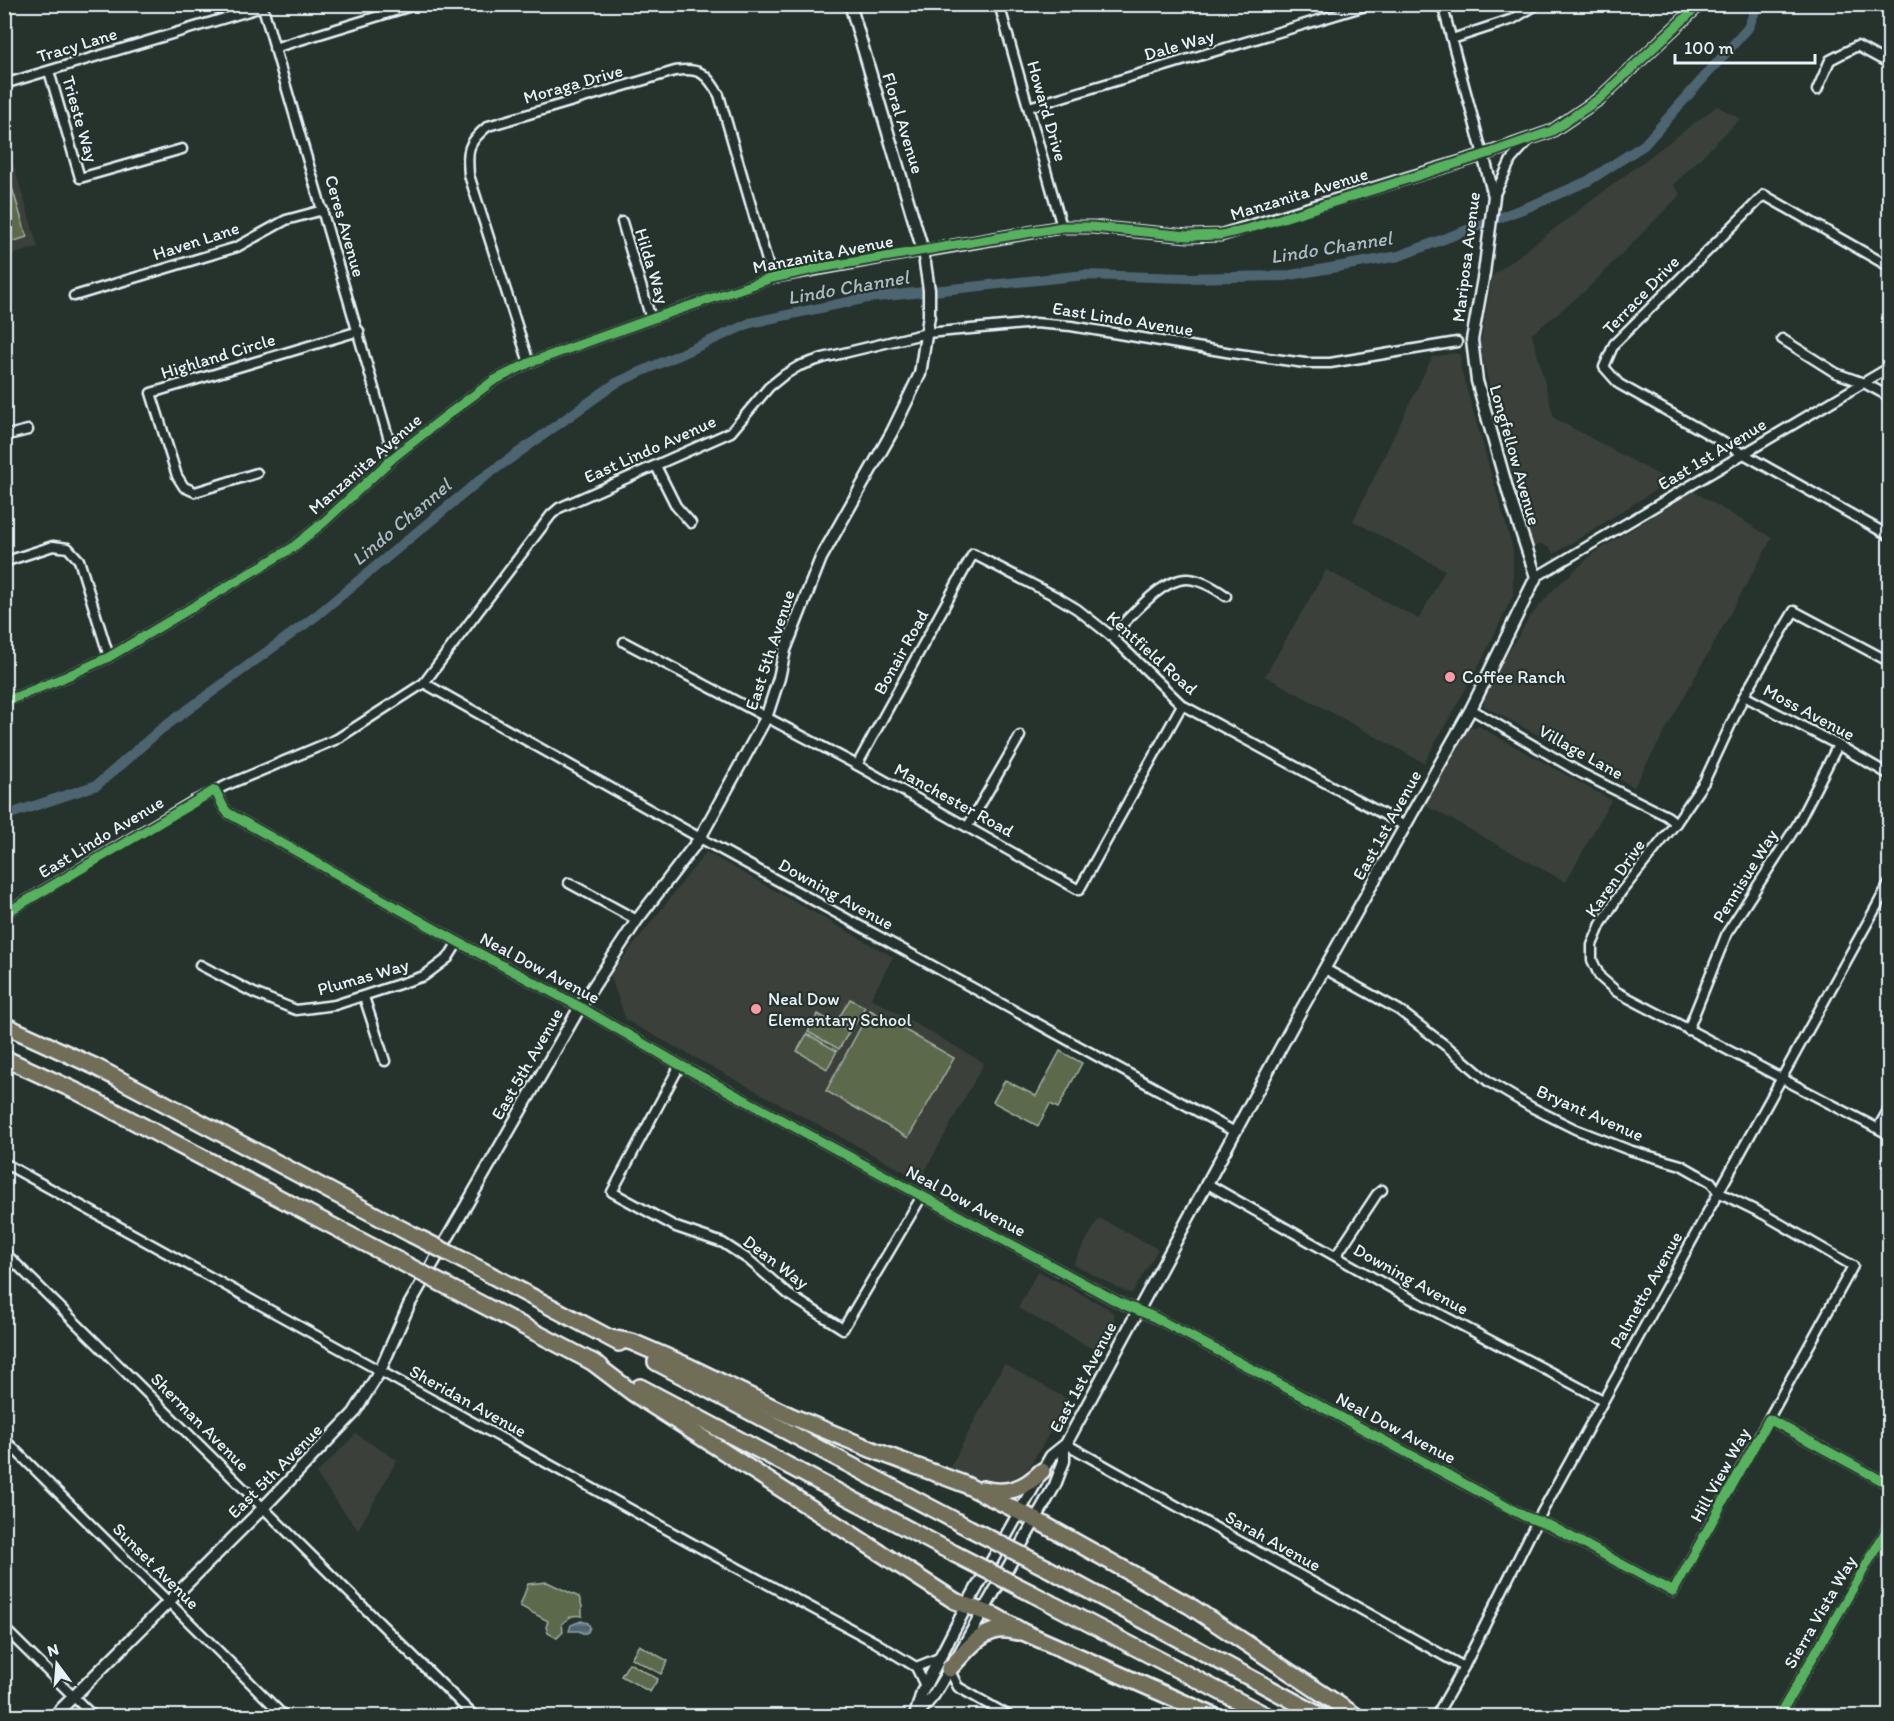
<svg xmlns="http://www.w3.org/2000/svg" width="1894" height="1721" viewBox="0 0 1894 1721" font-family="Itim,sans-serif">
<defs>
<pattern id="water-rules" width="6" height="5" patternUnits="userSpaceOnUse" patternTransform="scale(1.5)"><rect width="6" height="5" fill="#4d6571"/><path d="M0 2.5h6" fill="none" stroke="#677c86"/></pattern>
</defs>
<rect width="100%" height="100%" fill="#26332d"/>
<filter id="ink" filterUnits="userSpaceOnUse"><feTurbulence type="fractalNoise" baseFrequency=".0167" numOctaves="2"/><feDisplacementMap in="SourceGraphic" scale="12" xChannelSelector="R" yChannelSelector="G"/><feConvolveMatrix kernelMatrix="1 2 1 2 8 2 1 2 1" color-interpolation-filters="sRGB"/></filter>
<g filter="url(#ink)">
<g fill="#3a403a">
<polygon points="1717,106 1740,119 1673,185 1681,194 1585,291 1532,334 1554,418 1670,481 1554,554 1550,548 1541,544 1531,548 1480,348 1492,276"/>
<polygon points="4,133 38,247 5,257 4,257"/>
<polygon points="1454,353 1460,355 1461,360 1460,366 1513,549 1513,595 1484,656 1424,763 1265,676 1326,570 1419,619 1445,570 1353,521 1432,357"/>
<polygon points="1693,491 1772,538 1634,787 1484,706 1485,692 1529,618 1553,590 1594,553"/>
<polygon points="1478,726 1611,800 1566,882 1425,805 1468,729"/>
<polygon points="706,852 893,957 871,998 984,1063 920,1180 626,1020 610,975"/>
<polygon points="1099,1218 1158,1249 1132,1293 1126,1292 1073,1264"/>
<polygon points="1038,1271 1107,1308 1113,1313 1115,1320 1111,1330 1098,1352 1018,1308"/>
<polygon points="1004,1364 1069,1400 1027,1471 1008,1481 982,1480 949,1470"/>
<polygon points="356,1434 397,1460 358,1530 316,1474"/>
</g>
<g fill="#5c6b4c" stroke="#a2aea2" stroke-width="1.5">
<polygon points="4,161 27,237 5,244 4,244"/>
<polygon points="850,999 865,1007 852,1029 837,1021"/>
<polygon points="870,1010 954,1058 908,1138 826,1091"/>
<polygon points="818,1014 849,1032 839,1049 808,1032"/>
<polygon points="807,1034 837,1051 827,1069 797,1051"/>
<polygon points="1060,1051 1082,1063 1058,1108 1050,1104 1038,1126 993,1102 1005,1080 1036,1096"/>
<path d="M547 1582 579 1597 582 1606V1616C573 1614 569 1617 562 1624L563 1632 557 1638 548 1633 546 1627 548 1621 520 1606 528 1584Z"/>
<polygon points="639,1645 668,1661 661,1674 631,1658"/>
<polygon points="629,1663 658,1679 650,1692 621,1676"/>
</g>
<polygon fill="url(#water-rules)" stroke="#8b9da7" stroke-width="1.5" points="581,1621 588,1623 590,1627 588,1632 584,1634 579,1631 569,1631 571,1625"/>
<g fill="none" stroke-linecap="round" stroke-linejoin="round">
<polyline stroke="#4d6571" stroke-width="10" points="4,816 97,785 160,730 316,616 480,480 616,383 750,323 867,298 1085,275 1187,278 1285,276 1399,256 1533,205 1588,181 1644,145 1748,28 1758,4"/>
<defs>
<g id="minor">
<polyline points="262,4 394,457"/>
<polyline points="999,4 1062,227"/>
<polyline points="1442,4 1483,155"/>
<polyline points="1452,39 1513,19 1538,4"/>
<polyline points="274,48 418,4"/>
<polyline points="49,71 80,178 182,149"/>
<polyline points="4,84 262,7"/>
<polyline points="1817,90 1830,60 1857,46 1890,64"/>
<polyline points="1029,107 1372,4"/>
<polyline points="1494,196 1511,160 1528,141"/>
<polyline points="622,222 651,319"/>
<polyline points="1890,267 1764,195 1614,344 1604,367 1619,384 1890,536"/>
<polyline points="74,296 237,247 286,220 323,210"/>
<polyline points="1782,339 1836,373 1864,383 1890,397"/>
<path d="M529 363 469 175C467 150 467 143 488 126L675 71C700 67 707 74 719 95L772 278"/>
<polyline points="4,436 28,430"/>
<polyline points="656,466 676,506 691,523"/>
<polyline points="257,473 195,492 184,487 177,476 151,393 359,331"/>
<polyline points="4,562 53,546 68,548 79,560 109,657"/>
<polyline points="1536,577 1890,367"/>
<path d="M1111 636C1130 618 1161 578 1188 579 1202 580 1215 588 1226 596"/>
<polyline points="624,642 857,765 1079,890 1182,705"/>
<polyline points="1890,662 1794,611 1744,696 1704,782 1676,823 1621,892 1601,924 1592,945 1592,960 1600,977 1617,992 1890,1135"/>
<polyline points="424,683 700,838 1235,1132"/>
<polyline points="1744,696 1838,745 1890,775"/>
<polyline points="4,702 63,678 109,657 292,548 324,522 394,457 447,415 493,381 529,363 651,319 772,278 923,251 925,263"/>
<polyline points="1471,709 1581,773 1667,816 1676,823"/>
<polyline points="857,765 973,554 1057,597 1077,609 1111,636 1182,705 1405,826"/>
<polyline points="215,790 224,808 228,813 458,942 580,1007 680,1065 1120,1303 1154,1317 1224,1354 1524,1516 1551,1526 1673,1592 1853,1266 1765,1215 1718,1192 1711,1182 1681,1165 1629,1150 1575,1129 1531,1107 1489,1082 1450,1049 1399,1010 1325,969"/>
<polyline points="968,826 1020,736"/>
<polyline points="569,883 637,920"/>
<polyline points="4,914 192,802 227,785 337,739 424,683 551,515 559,508 731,432 769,387 784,375 799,366 823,358 927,333 1035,323 1071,326 1232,353 1305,363 1330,363 1457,342"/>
<polyline points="200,965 254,993 296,1010 335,1005 424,976 448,958 458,942"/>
<polyline points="364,997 385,1061"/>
<polyline points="1688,1030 1727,933 1797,825 1838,745"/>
<polyline points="680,1065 612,1192 676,1227 723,1243 749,1260 788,1294 843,1329 922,1196"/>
<polyline points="1878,1128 1890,1107"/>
<polyline points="4,1163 695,1545 875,1642 916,1667 925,1686"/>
<polyline points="1206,1183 1404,1295 1603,1400"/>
<polyline points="4,1252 474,1716"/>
<polyline points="1336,1256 1377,1194 1382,1190"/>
<polyline points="1769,1419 1890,1485"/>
<polyline points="4,1439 284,1716"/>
<polyline points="1066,1444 1464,1667"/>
<polyline points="4,1628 93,1716"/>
<polyline points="916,1667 939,1658"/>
<polyline points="949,1669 958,1687 1009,1716"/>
<polyline points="1436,1716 1464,1667 1537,1521 1890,882"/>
<polyline points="1779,1716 1890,1524"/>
</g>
<g id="tertiary">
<polyline points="850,4 923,251 1062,227 1092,227 1188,236 1221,235 1483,155 1552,131 1599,99 1700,4"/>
<polyline points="960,1652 1055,1485 1064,1461 1064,1448"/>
<polyline points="54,1716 263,1508 354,1413 380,1371 409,1305 580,1007 637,920 700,838 766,718 779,678 785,650 821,558 892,432 920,374 929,316 929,290 925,263"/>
<polyline points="915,1716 922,1692 967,1605 1051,1456 1066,1444 1300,1012 1471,709 1536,577 1509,495 1477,381 1472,340 1484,273 1494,196 1483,155"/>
<polyline points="916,1716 933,1696 952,1665"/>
</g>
<g id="motorway">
<polyline points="4,1025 96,1067 411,1234"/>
<polyline points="4,1058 78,1092 399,1261"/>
<polyline points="472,1265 619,1343"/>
<polyline points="454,1290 600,1366"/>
<polyline points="611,1338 632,1342 690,1367 791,1416 873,1450 964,1484 1036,1520 1190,1606 1356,1716"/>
<polyline points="591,1361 633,1393 955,1601 995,1616 1023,1632 1214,1716"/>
<polyline points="656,1362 969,1528"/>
<polyline points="640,1387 953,1553"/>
<path d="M983 1489C1007 1495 1024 1489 1042 1471"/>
<polyline points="1047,1568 1321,1716"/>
<polyline points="1033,1594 1267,1716"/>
<path d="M949 1669C962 1656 976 1636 994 1631 1002 1628 1011 1631 1019 1632"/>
</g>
</defs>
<use href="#minor" stroke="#e8f1f8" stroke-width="13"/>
<use href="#tertiary" stroke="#e8f1f8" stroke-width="15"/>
<use href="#motorway" stroke="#e8f1f8" stroke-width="20"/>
<use href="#minor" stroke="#26332d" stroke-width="8"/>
<use href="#tertiary" stroke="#26332d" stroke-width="10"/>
<use href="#motorway" stroke="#716e59" stroke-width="15"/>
<defs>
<g id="motorway-bridge">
<polyline points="411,1234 472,1265"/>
<polyline points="399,1261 454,1290"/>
<polyline points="969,1528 1047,1568"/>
<polyline points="953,1553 1033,1594"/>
</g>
</defs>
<use href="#motorway-bridge" stroke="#e8f1f8" stroke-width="20" stroke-linecap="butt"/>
<use href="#motorway-bridge" stroke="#716e59" stroke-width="15"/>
<defs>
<g id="cycleway">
<polyline points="4,702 63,678 109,657 292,548 324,522 394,457 447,415 493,381 529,363 651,319 772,278 819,268 1062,227 1092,227 1188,236 1221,235 1254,227 1493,152 1552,131 1599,99 1700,4"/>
<polyline points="4,914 215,790 224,808 228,813 458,942 580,1007 680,1065 1120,1303 1154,1317 1224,1354 1524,1516 1551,1526 1673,1592 1769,1419 1890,1485"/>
<polyline points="1779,1716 1890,1524"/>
</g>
</defs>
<use href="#cycleway" stroke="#26332d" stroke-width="13"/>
<use href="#cycleway" stroke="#56b35d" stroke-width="9"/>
</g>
</g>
<g fill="#ff9aa2" stroke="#26332d" stroke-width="2">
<circle cx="1450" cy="677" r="6"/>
<circle cx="756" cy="1009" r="6"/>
</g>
<g text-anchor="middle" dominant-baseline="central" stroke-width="4.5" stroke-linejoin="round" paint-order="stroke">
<g font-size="18" fill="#e8f1f8" stroke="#26332d">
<text transform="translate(77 45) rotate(-17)">Tracy Lane</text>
<text transform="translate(1179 45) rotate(-16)">Dale Way</text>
<text transform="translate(573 84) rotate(-16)">Moraga Drive</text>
<text transform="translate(1047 111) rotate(74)">Howard Drive</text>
<text transform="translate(80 119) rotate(74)">Trieste Way</text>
<text transform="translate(903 123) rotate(73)">Floral Avenue</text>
<text transform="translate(1299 194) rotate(-17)">Manzanita Avenue</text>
<text transform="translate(345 226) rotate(74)">Ceres Avenue</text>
<text transform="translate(196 241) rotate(-18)">Haven Lane</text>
<text transform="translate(823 254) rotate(-11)">Manzanita Avenue</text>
<text transform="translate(1466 257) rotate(-83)">Mariposa Avenue</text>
<text transform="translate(652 266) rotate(73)">Hilda Way</text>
<text transform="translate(1641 295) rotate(-46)">Terrace Drive</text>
<text transform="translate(1123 319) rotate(9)">East Lindo Avenue</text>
<text transform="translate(218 356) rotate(-17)">Highland Circle</text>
<text transform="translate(650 449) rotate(-24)">East Lindo Avenue</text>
<text transform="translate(1712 454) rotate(-31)">East 1st Avenue</text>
<text transform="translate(1515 455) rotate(74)">Longfellow Avenue</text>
<text transform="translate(365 464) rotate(-41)">Manzanita Avenue</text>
<text transform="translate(770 650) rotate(-72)">East 5th Avenue</text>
<text transform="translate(901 652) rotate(-61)">Bonair Road</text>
<text transform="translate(1152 653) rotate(42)">Kentfield Road</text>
<text transform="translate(1809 712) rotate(28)">Moss Avenue</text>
<text transform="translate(1581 752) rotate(29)">Village Lane</text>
<text transform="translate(954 800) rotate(29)">Manchester Road</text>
<text transform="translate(1387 825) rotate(-61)">East 1st Avenue</text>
<text transform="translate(101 837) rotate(-31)">East Lindo Avenue</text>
<text transform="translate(1745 876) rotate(-58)">Pennisue Way</text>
<text transform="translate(1615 878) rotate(-55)">Karen Drive</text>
<text transform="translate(836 894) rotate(29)">Downing Avenue</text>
<text transform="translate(540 968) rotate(28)">Neal Dow Avenue</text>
<text transform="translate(363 977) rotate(-16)">Plumas Way</text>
<text transform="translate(527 1064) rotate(-60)">East 5th Avenue</text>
<text transform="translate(1590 1113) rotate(24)">Bryant Avenue</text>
<text transform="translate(966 1201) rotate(28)">Neal Dow Avenue</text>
<text transform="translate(776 1262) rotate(37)">Dean Way</text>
<text transform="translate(1411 1279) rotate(29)">Downing Avenue</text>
<text transform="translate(1646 1290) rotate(-61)">Palmetto Avenue</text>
<text transform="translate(1083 1377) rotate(-62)">East 1st Avenue</text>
<text transform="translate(468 1401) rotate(29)">Sheridan Avenue</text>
<text transform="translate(200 1422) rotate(45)">Sherman Avenue</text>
<text transform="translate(1396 1428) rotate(28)">Neal Dow Avenue</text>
<text transform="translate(275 1471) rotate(-45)">East 5th Avenue</text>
<text transform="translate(1720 1475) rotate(-61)">Hill View Way</text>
<text transform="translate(1273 1541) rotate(29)">Sarah Avenue</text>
<text transform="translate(156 1566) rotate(45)">Sunset Avenue</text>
<text transform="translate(1820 1612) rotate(-60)">Sierra Vista Way</text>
</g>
<g font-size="18" fill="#e8f1f8" stroke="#26332d" text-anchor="start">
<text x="1462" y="677">Coffee Ranch</text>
<text x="768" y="999">Neal Dow<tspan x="768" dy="21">Elementary School</tspan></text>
</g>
<g font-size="20" font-style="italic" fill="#aab9c2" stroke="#26332d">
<text transform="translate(1331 247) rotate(-9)">Lindo Channel</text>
<text transform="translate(848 287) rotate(-10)">Lindo Channel</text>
<text transform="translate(401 522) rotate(-40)">Lindo Channel</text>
</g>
</g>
<rect width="1894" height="1721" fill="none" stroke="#26332d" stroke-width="24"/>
<rect x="12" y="12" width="1870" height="1697" fill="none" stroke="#e8f1f8" stroke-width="2" filter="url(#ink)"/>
<g transform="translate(57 1664) rotate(344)" stroke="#26332d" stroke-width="4.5" paint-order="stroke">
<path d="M0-4.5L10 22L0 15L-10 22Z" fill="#e8f1f8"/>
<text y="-9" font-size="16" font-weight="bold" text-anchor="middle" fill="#e8f1f8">N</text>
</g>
<path d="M1675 54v9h140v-9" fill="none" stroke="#e8f1f8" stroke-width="3"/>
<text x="1684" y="54" font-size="18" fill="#e8f1f8" stroke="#26332d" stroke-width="4.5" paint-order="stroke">100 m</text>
</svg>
